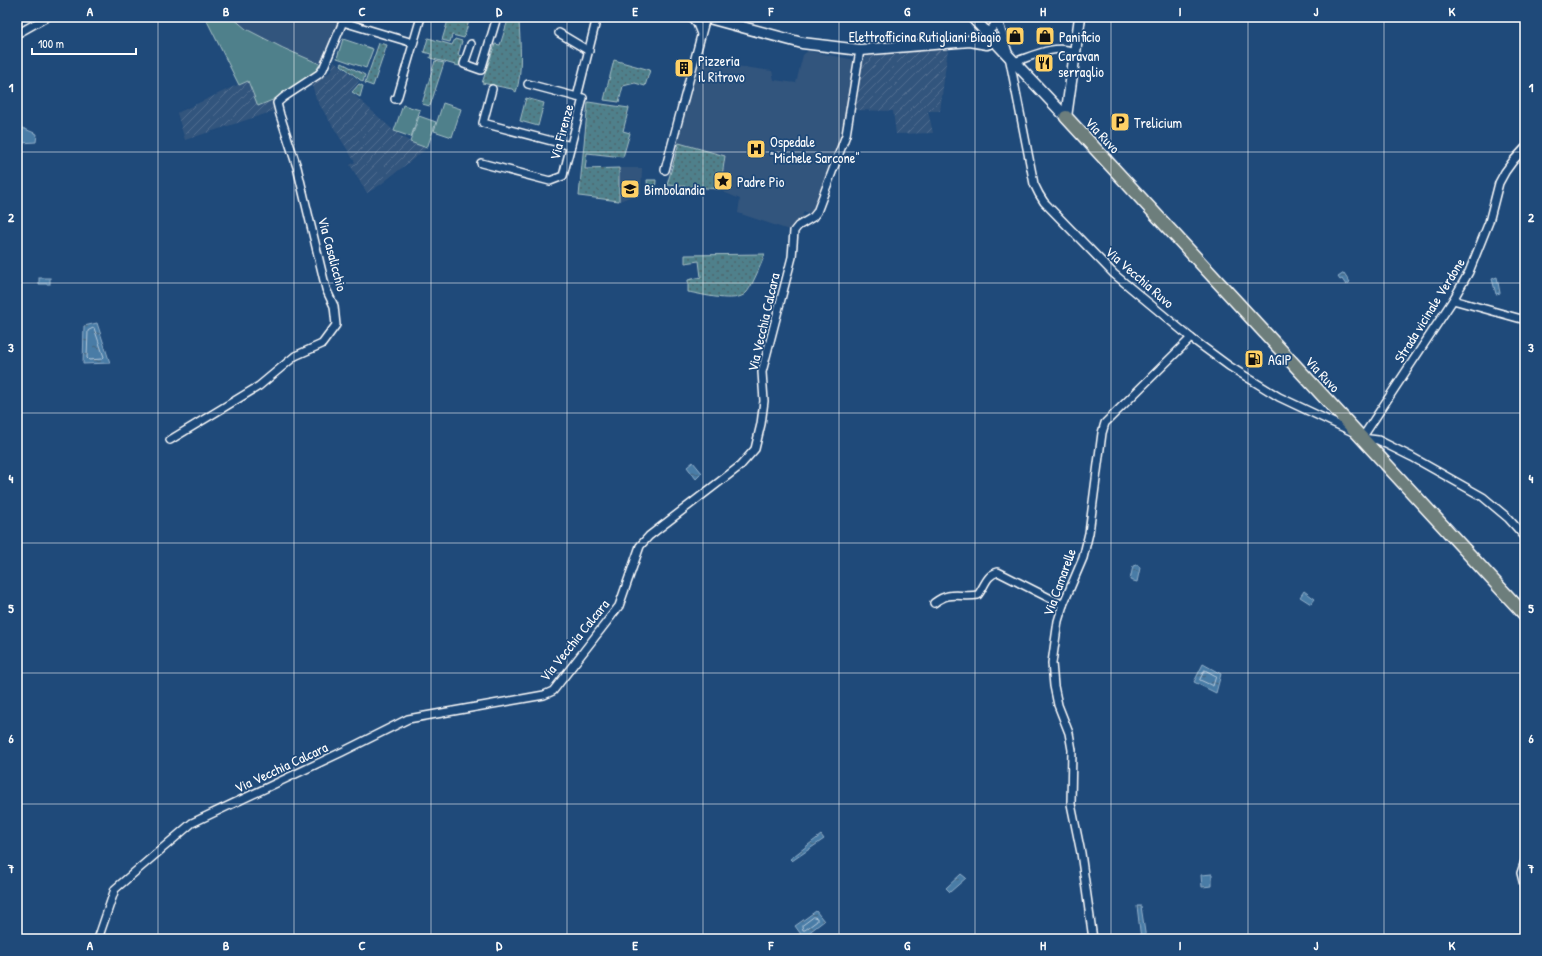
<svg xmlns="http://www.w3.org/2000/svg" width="1542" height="956" viewBox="0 0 1542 956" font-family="'Patrick Hand',sans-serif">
<defs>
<pattern id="industrial-furrows" width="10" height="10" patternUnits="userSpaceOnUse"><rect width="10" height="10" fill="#33557d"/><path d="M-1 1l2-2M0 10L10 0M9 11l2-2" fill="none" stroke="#526e90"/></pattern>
<pattern id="park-dots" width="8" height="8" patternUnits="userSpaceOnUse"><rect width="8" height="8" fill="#4f808b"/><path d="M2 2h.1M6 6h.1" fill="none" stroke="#4e666c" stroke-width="1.8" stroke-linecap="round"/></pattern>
<pattern id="water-ripples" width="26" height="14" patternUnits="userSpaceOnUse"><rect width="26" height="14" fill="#497ba6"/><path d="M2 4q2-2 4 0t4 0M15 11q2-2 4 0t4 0" fill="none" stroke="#4a6479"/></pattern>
</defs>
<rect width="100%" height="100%" fill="#1f4a7a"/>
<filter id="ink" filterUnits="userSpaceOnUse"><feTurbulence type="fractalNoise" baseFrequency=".025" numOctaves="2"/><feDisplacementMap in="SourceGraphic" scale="8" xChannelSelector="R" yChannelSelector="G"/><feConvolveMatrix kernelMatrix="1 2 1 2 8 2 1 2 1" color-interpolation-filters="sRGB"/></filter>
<g filter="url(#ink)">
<g fill="#33557d">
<polygon points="232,17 340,17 320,64 283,48 246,29"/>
<polygon points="808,51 855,60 843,133 815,211 810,213 804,212 802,215 805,217 796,222 789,230 738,213 740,199 719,190 666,187 699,61 772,71 774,80 796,83 803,55"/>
<polygon points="619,168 642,168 641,193 619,201"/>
</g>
<g fill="url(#industrial-furrows)">
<polygon points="948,48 940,111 928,111 933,133 896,134 893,111 854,110 862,55"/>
<polygon points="334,61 359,81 351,92 394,131 410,142 427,148 380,185 367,193 350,165 355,162 316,99 312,84 329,73 332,69"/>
<polygon points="248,80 275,99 277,103 272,105 274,111 185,140 177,113"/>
</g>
<g fill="#4f808b" stroke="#a7c0c5">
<polygon points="205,17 232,17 246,29 283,48 320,64 310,81 277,103 275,99 258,106 248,81 239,85"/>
<polygon points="343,39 373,49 366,68 337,58"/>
<polygon points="443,103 461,109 452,137 434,131"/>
<polygon points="403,105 420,110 411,137 394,131"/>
<polygon points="419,116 436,122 427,148 410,142"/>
</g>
<g fill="url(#park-dots)" stroke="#a7c0c5">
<polygon points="449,17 470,17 464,38 452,35 450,42 442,40"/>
<path d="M509 17H520L519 21C520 42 523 73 516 92L512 89 482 83 495 44 500 45Z"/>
<polygon points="428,38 452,45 455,39 462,41 458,55 462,56 459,66 430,58 431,54 424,52"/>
<polygon points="379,43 387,45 373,86 365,83"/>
<polygon points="614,60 650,70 645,86 635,83 623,86 619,102 604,100"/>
<polygon points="435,61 444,63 430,106 422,104"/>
<polygon points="342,63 365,75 363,82 341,65"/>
<polygon points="359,84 363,86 360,97 352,92"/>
<polygon points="526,98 544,103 538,126 520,121"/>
<polygon points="588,102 629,108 623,131 630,133 623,157 587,153 585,169 619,168 619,201 579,196"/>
<polygon points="679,143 725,156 720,189 667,185"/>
<polygon points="647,180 656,180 655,193 648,192"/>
<path d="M765 254C762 262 751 289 746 293 736 304 701 294 688 292V280L701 277 699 261 685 263V255Z"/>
</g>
<g fill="url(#water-ripples)" stroke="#92b0ca">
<polygon points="20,127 37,134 36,142 21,143"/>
<polygon points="1344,273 1350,282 1346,285 1342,279 1340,280 1338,277"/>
<polygon points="1497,277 1500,293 1496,294 1492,279"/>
<rect x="39" y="278" width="11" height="6"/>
<polygon points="97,323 110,363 83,364 84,326"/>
<polygon points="693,462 702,473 696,479 687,467"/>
<polygon points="1136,565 1138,565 1140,568 1137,582 1130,580 1133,566"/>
<polygon points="1304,591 1315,599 1311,604 1300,597"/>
<polygon points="1203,664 1221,674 1216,693 1194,682"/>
<polygon points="821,835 824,839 792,861 790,859"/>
<polygon points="961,874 966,878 950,892 946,888"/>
<polygon points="1212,874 1212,886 1202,887 1201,875"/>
<polygon points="1137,906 1141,906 1146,939 1141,939"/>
<polygon points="816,911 824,921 803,937 795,926"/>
</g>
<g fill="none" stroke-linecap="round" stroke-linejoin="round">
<g stroke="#b6cadb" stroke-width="1">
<polygon points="94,328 104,357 102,359 89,360 87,358 88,331"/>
<polygon points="1205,670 1216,676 1213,686 1200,680"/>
<polygon points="814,917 817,918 817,921 805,930 803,930 802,926"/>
</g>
<defs>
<g id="street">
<polyline points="691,17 697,24 701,34"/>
<polyline points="997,17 1009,56 1034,184 1039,194 1044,202 1114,274 1191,338 1229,366 1279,397 1353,432"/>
<polyline points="343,22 413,43"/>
<polyline points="559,33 589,51"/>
<polyline points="987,33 994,26 996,17"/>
<polyline points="17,34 47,17"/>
<polyline points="471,44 464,64 481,70 497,17"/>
<path d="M1014 62C1033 56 1055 44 1074 52"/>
<polyline points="528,84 577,97"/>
<polyline points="492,89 483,123 571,146"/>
<polyline points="395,99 397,99 421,17"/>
<polyline points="1525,148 1513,161 1505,172 1499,183 1489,222 1469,272 1453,300 1362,438 1378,440 1412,457 1483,497 1508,518 1525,537"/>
<polyline points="481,163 550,181 563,176 583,98 577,97 597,17"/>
<polyline points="665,170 706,17"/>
<polyline points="1453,300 1525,320"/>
<polyline points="170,440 259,386 295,356 322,344 336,325 334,306 326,289 297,167 280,115 277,103 284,97 319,74 323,69 345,17"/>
<path d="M934 603C951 590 959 598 978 595 985 586 986 575 998 572L1063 605"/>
<polyline points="1525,861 1521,873 1525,889"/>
<polyline points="98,939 115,889 192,823 342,752 408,719 544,695 553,691 619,606 640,546 649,536 740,466 755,449 761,424 764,401 762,372 792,257 794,231 798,226 813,217 817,212 846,135 860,50"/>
<polyline points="1093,939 1081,853 1071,804 1072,750 1069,733 1058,705 1054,686 1052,663 1058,621 1063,605 1083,558 1089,533 1102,433 1105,423 1191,338"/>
</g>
<g id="secondary">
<polyline points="705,17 802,43 860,50 970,41 987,44 994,41"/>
<polyline points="972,17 1066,117"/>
<polyline points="1066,117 1080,17"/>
</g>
<polyline id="primary" points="1066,117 1525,615"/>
</defs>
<use href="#street" stroke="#fff" stroke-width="10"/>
<use href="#secondary" stroke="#fff" stroke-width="13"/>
<use href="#primary" stroke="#fff" stroke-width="15"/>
<use href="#street" stroke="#1f4a7a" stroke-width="7"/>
<use href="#secondary" stroke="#1f4a7a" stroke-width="10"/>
<use href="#primary" stroke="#6d7e7c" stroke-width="12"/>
</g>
</g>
<path fill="none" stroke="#fff" stroke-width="1" stroke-opacity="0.55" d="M158 17V939M294 17V939M431 17V939M567 17V939M703 17V939M839 17V939M975 17V939M1111 17V939M1248 17V939M1384 17V939M17 152H1525M17 283H1525M17 413H1525M17 543H1525M17 673H1525M17 804H1525"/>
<defs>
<symbol id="shop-square" viewBox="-11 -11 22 22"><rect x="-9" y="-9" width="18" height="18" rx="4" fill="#ffd166" stroke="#1f4a7a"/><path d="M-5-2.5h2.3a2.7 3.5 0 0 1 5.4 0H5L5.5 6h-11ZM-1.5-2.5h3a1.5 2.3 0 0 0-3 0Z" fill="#111"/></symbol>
<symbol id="restaurant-square" viewBox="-11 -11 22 22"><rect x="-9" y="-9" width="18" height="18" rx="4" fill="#ffd166" stroke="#1f4a7a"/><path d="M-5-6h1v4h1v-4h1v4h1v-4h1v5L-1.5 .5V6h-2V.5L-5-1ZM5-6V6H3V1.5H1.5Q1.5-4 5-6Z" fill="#111"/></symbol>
<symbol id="building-square" viewBox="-11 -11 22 22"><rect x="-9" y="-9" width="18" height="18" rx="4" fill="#ffd166" stroke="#1f4a7a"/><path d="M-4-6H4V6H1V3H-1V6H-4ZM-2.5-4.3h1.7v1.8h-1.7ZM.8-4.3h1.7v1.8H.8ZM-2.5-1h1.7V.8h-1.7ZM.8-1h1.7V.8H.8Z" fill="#111"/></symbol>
<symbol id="parking-square" viewBox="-11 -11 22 22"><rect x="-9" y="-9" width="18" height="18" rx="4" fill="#ffd166" stroke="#1f4a7a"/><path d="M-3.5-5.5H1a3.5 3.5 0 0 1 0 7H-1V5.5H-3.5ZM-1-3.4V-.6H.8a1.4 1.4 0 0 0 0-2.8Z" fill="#111"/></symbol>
<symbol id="hospital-square" viewBox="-11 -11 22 22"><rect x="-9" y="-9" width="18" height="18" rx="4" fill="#ffd166" stroke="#1f4a7a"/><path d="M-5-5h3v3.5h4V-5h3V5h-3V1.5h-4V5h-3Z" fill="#111"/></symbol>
<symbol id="sight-square" viewBox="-11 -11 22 22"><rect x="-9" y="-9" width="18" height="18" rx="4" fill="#ffd166" stroke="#1f4a7a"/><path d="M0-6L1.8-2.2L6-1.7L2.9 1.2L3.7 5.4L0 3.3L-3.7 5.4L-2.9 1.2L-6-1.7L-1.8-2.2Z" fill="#111"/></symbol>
<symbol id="school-square" viewBox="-11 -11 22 22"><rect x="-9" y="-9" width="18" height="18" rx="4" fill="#ffd166" stroke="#1f4a7a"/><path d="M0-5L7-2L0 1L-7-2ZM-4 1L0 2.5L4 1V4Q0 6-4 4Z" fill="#111"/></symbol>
<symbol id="fuel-square" viewBox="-11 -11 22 22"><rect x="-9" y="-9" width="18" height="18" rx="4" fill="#ffd166" stroke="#1f4a7a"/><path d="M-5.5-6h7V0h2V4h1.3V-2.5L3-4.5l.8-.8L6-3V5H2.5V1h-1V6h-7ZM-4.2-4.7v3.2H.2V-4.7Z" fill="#111"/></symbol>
</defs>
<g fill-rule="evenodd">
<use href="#shop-square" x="1004" y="25" width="22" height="22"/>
<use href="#shop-square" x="1034" y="25" width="22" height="22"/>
<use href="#restaurant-square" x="1033" y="52" width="22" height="22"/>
<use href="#building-square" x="673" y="57" width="22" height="22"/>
<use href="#parking-square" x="1109" y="111" width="22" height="22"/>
<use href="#hospital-square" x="745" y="138" width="22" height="22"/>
<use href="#sight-square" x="712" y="170" width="22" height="22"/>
<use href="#school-square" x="619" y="178" width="22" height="22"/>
<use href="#fuel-square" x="1243" y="348" width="22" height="22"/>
</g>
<g text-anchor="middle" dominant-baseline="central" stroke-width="3.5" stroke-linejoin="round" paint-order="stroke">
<g font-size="14" fill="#fff" stroke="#1f4a7a" text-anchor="start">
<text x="1001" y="36" text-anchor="end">Elettrofficina Rutigliani Biagio</text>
<text x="1059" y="36">Panificio</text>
<text x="1058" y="55">Caravan<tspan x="1058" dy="16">serraglio</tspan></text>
<text x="698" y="60">Pizzeria<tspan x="698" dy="16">il Ritrovo</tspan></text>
<text x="1134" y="122">Trelicium</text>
<text x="770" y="141">Ospedale<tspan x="770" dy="16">"Michele Sarcone"</tspan></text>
<text x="737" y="181">Padre Pio</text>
<text x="644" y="189">Bimbolandia</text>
<text x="1268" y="359">AGIP</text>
</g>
<g font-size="14" fill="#fff" stroke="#1f4a7a">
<text transform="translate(561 132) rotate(-75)">Via Firenze</text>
<text transform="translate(1103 135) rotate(47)">Via Ruvo</text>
<text transform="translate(333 254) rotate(75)">Via Casalicchio</text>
<text transform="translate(1140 277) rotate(41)">Via Vecchia Ruvo</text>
<text transform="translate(1429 310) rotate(-58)">Strada vicinale Verdone</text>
<text transform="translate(763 322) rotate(-77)">Via Vecchia Calcara</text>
<text transform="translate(1323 374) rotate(47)">Via Ruvo</text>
<text transform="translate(1059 582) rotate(-70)">Via Camarelle</text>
<text transform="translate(574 640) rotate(-51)">Via Vecchia Calcara</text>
<text transform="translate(281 767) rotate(-25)">Via Vecchia Calcara</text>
</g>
</g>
<rect width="1542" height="956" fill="none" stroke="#1f4a7a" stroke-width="44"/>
<path d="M32 48v6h104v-6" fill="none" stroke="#ffffff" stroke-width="2"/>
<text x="38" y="48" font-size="12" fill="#ffffff" stroke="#1f4a7a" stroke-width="3" paint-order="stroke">100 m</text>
<rect x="22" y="22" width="1498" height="912" fill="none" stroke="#fff" stroke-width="1.5"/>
<g font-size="13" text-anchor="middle" font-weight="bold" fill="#fff">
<text x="90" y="16">A</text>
<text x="226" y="16">B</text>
<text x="362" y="16">C</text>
<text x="499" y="16">D</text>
<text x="635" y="16">E</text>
<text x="771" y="16">F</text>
<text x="907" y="16">G</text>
<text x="1043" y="16">H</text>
<text x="1180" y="16">I</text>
<text x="1316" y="16">J</text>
<text x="1452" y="16">K</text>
<text x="11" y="92">1</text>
<text x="1531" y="92">1</text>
<text x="11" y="222">2</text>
<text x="1531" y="222">2</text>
<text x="11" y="352">3</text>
<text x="1531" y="352">3</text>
<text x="11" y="483">4</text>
<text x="1531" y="483">4</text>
<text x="11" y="613">5</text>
<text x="1531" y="613">5</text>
<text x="11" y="743">6</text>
<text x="1531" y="743">6</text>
<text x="11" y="873">7</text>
<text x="1531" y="873">7</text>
<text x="90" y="950">A</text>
<text x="226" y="950">B</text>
<text x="362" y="950">C</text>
<text x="499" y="950">D</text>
<text x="635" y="950">E</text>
<text x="771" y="950">F</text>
<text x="907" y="950">G</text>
<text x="1043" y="950">H</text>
<text x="1180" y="950">I</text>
<text x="1316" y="950">J</text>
<text x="1452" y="950">K</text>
</g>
</svg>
